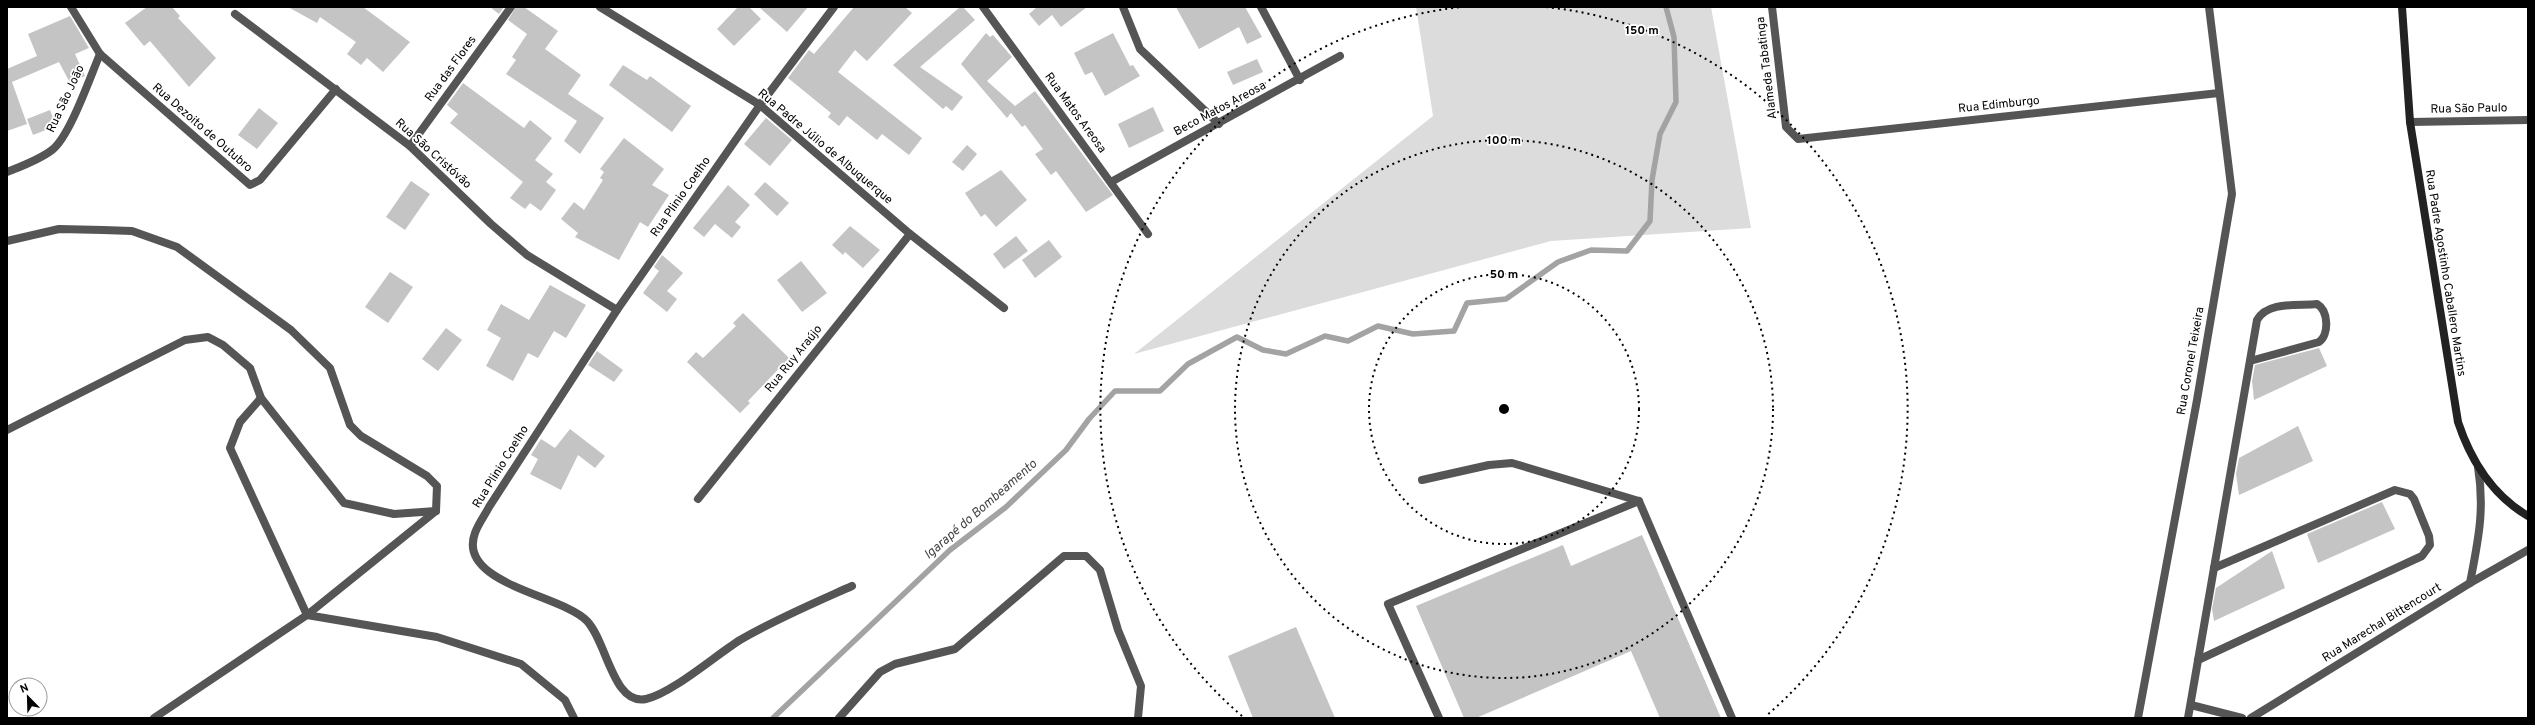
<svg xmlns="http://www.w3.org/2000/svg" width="2535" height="725" viewBox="0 0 2535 725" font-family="Overpass,sans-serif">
<rect width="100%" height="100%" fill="#fff"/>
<polygon fill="#dcdcdc" points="1416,7 1711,7 1751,228 1551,241 1134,354 1433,116"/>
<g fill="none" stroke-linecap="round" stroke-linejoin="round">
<polyline stroke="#a3a3a3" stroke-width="5.5" points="773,718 950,550 1006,507 1066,450 1089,419 1115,391 1160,391 1188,364 1237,337 1263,350 1286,354 1325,336 1348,341 1378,326 1413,334 1454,331 1467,303 1506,299 1558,262 1591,250 1627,251 1650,221 1652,180 1660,134 1676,102 1674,37 1666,7"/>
</g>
<g fill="#c4c4c4">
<polygon points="147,7 172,7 180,16 178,18 216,58 189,87 150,41 144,46 125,23"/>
<polygon points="288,7 363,7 410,42 383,72 367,58 361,65 347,54 356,42 320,17 317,23"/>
<polygon points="490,7 504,7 499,14"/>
<polygon points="516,7 524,7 558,31 545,49 581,75 568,94 604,118 580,154 564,141 577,121 506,74 516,60 512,57 527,34 508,20"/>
<polygon points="738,7 749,7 761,19 734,46 717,29"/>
<polygon points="759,7 808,7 787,32"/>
<polygon points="854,7 905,7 912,13 867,61 855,50 838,72 922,138 909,155 882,134 877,140 847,116 839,126 828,117 831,113 788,78 809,50 814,54"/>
<polygon points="960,7 963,7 975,20 920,67 963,97 952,111 946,106 943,109 893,65"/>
<polygon points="1037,7 1087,7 1061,27 1052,15 1039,26 1029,14"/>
<polygon points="1176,7 1245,7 1262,37 1247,44 1239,27 1199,49"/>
<polygon points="70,16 89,48 75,54 85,76 70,83 59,62 12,82 27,124 7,131 7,69 37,56 28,34"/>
<polygon points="986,33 990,37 993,35 1012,57 987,81 1015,106 1035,91 1113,195 1086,212 1056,171 1051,175 1035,154 1043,149 1025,125 1022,127 1011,113 1007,118 961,64"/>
<polygon points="1113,33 1130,66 1133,65 1140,76 1105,96 1092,72 1085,75 1074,53"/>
<polygon points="1257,59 1263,72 1233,85 1227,72"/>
<polygon points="623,65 647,80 650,76 691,106 672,132 609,85"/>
<polygon points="463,83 524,128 530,120 552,138 535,160 553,174 546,182 556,190 541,211 530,203 525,209 510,198 523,182 450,123 458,114 447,105"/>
<polygon points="1153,107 1164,131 1129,148 1118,124"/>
<polygon points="259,108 278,123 257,149 238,135"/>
<polygon points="50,110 56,126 33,135 27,119"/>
<polygon points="766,118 792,140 770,166 744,144"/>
<polygon points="624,138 664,169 652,185 669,195 648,227 640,222 619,260 575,237 578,233 561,219 574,202 584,210 603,180 600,178 604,172 600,169"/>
<polygon points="967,145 977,154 963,171 952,162"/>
<polygon points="1001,170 1027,200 996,227 985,214 981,217 965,193"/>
<polygon points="411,181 430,194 405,230 386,217"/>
<polygon points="765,182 789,203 777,216 754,194"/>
<polygon points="728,185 750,205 735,222 741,227 732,238 715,224 704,237 693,228"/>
<polygon points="850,226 880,250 863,268 845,252 843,255 832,245"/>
<polygon points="1016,236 1028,251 1004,269 993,254"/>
<polygon points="1049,240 1062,257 1035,278 1022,260"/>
<polygon points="662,255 683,273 667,291 677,299 667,312 643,293 659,271 654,267"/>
<polygon points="801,261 827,293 802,312 777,280"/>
<polygon points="390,272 413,287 388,323 365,307"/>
<polygon points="550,285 586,305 566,338 554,331 538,358 528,353 513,381 486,366 501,338 487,330 501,304 529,320"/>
<polygon points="743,313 789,358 748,401 750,403 740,413 687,362 696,352 703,358 736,326 733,323"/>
<polygon points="446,328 462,340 438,371 422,359"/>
<polygon points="2319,348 2327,366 2254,400 2252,381 2255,365"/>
<polygon points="597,351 623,370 614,382 588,365"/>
<polygon points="2298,426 2313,461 2239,495 2236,474 2239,458"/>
<polygon points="570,429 605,456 595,468 578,455 561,490 530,474 538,459 531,455 541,439 555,448"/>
<polygon points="2382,502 2395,529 2318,563 2307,534"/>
<polygon points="1642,535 1721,718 1660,718 1631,651 1476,718 1464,718 1416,606 1563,545 1571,566"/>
<polygon points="2272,551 2285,588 2214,621 2212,609 2216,588"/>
<polygon points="1296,627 1335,718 1253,718 1228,656"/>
</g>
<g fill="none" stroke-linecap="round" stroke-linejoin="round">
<g stroke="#555" stroke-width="8">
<polyline points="7,241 59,229 103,230 132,231 177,247 291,330 330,368 350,425 361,436 427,476 437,486 436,511"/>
<polyline points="261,398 240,422 230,448 307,615 437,637 521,664 565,700 574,718"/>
<polyline points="7,430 185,340 208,337 223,345 250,368 261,398 344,503 394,514 436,511 307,615 154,718"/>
<polyline points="1422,480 1489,465 1512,463 1639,501"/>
<polyline points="839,718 880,672 895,664 955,649 1064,556 1086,556 1100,570 1118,630 1141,686 1138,718"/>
<polyline points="1439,718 1388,604 1639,501 1732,718"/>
</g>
<g stroke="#555" stroke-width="8">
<polyline points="71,7 100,54 250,185 260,180 336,89"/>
<polyline points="600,7 760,105 910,234 1004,308"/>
<path d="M834 7 760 105 617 310 489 507C485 515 478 524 475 533 456 584 563 595 587 621 607 642 613 706 646 699 671 694 716 655 740 640 776 619 814 603 852 586"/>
<polyline points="983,7 1148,234"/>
<polyline points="1123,7 1140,49 1219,124"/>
<polyline points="1261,7 1300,80"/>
<polyline points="1772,7 1786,127 1798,139 2219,93"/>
<polyline points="235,14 410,146 491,224 527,255 617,310"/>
<polyline points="2410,122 2528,120"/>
<polyline points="410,146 511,7"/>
<path d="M7 172C22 166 39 160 52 150 70 136 90 77 100 54"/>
<polyline points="1111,182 1340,56"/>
<polyline points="698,499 910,234"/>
<path d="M2470 583C2478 541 2485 510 2478 467"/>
<polyline points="2198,660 2422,556 2430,545 2429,536 2414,499 2410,494 2395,490 2214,568"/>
<polyline points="2191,705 2242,718"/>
<polyline points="2138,718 2197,400 2232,194 2209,7"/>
<path d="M2188 718 2257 320C2268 301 2298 306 2317 304 2329 311 2329 335 2319 342L2250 361"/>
<polyline points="2251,718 2470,583 2528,550"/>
</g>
<path stroke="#222" stroke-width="8" d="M2402 7 2410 122 2458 422C2471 461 2492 495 2528 516"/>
</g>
<g fill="none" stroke="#000" stroke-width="2" stroke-dasharray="2 4">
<circle cx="1504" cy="409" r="135"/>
<circle cx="1504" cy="409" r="269"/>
<path d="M1242 716A404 404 0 0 1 1462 7M1546 7A404 404 0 0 1 1766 716"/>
</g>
<g text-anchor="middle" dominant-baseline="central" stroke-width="3.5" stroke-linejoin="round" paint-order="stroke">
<g font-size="12" fill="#000" stroke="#fff">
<text transform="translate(1767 68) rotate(-97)">Alameda Tabatinga</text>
<text transform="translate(451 69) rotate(-54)">Rua das Flores</text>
<text transform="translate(66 99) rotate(-65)">Rua São João</text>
<text transform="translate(1999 105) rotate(-6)">Rua Edimburgo</text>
<text transform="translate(1220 109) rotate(-28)">Beco Matos Areosa</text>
<text transform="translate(2469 109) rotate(-1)">Rua São Paulo</text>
<text transform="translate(1075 113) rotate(54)">Rua Matos Areosa</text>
<text transform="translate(202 128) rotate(41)">Rua Dezoito de Outubro</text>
<text transform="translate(825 147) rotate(40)">Rua Padre Júlio de Albuquerque</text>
<text transform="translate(433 154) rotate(42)">Rua São Cristóvão</text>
<text transform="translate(681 197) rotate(-55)">Rua Plinio Coelho</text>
<text transform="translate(2445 273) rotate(81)">Rua Padre Agostinho Caballero Martins</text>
<text transform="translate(794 359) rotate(-51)">Rua Ruy Araújo</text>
<text transform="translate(2191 361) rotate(-80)">Rua Coronel Teixeira</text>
<text transform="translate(501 467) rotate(-58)">Rua Plinio Coelho</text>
<text transform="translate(2382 623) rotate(-32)">Rua Marechal Bittencourt</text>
</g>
<g font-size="13" font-style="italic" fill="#444" stroke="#fff">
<text transform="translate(981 510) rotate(-41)">Igarapé do Bombeamento</text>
</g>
</g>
<circle cx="1504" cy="409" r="6" fill="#000" stroke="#fff" stroke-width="2"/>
<g font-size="12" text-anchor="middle" font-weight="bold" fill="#000" stroke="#fff" stroke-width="3.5" stroke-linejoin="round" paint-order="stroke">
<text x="1642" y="34">150 m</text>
<text x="1504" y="144">100 m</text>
<text x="1504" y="278">50 m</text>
</g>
<rect width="2535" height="725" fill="none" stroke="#000000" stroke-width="16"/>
<g transform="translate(28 697) rotate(337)"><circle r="19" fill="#ffffff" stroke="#999999"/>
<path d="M0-3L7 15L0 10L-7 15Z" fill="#000000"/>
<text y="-6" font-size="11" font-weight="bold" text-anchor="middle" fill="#000000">N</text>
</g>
</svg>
